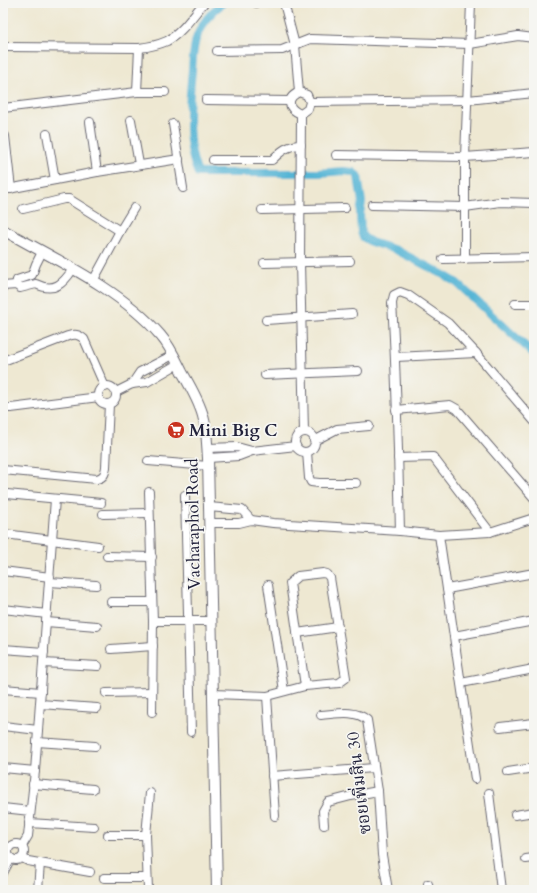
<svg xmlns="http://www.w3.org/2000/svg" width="537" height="893" viewBox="0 0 537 893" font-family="Cardo,'Noto Serif Thai',serif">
<rect width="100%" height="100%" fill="#f6f6f2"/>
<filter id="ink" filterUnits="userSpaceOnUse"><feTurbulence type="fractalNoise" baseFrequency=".025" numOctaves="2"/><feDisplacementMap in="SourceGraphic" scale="8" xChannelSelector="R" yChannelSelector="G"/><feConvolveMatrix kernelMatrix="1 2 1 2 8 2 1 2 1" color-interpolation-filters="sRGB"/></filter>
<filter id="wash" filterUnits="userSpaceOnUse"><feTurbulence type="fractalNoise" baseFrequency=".012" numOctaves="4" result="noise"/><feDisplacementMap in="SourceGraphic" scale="16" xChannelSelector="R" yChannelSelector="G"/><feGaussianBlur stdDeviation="0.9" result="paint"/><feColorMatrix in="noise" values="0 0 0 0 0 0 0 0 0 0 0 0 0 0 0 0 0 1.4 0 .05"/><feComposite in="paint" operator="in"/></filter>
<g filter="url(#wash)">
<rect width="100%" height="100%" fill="#eee8d2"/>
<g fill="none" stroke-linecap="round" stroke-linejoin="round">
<path stroke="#57b5d5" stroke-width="8" d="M223 3C211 12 202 22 197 36 193 47 193 59 192 70 189 100 185 144 198 173H318L344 171 353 172 358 176 362 202 360 214 361 232 363 237 371 242 396 250 444 275 457 283 534 354"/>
</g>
</g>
<g filter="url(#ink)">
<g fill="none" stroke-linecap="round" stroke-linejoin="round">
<defs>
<g id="minor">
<polyline points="256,3 257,3"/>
<polyline points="284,3 295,45 299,92"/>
<path d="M3 47 139 48C148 47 158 45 167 41 182 33 193 15 204 3"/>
<polyline points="217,51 282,50 310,39 470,44 518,36 534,38"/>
<polyline points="137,92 139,48"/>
<path d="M299 92 307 95 310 102 308 109 301 114C288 109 285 99 299 92Z"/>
<polyline points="206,100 290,101"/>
<polyline points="310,102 468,100 534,93"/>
<polyline points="3,108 137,92 165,92"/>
<polyline points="301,114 300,262 304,432"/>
<polyline points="131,120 139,164"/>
<polyline points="90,122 97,172"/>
<polyline points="173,124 183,188"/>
<polyline points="47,134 55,180"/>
<polyline points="5,136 11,189"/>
<polyline points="336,155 465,157 534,152"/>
<path d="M213 160H272C281 151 288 145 301 145"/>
<polyline points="3,190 97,172 179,159"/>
<polyline points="372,205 465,207 500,202 534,203"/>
<polyline points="23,209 64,199 69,199 120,231"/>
<polyline points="262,210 345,208"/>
<polyline points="443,259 534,257"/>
<polyline points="465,259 465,157 471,3"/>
<polyline points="264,263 350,261"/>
<polyline points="93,281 120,231 134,208"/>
<polyline points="16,285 17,280 32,275 36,264 42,252"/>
<path d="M3 286 16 285 20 288 36 284C54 293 63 284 73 269"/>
<polyline points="515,304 534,304"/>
<polyline points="266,320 352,314"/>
<polyline points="396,357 476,353"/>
<path d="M3 361 68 336C75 334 78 334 84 339L105 387"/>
<polyline points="265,375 358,371"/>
<polyline points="132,384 140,372 173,355"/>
<circle cx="107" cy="395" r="9"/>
<polyline points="116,392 132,384 147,382 178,364"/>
<polyline points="3,408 11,408 99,397"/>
<polyline points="396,410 450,405 457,409 534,498"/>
<circle cx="305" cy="442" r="10"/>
<polyline points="314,441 337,429 369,426"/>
<polyline points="207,448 237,447 252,451"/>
<polyline points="307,452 309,478 311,482 319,483 356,483"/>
<polyline points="208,458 239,456 252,451 296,446"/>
<polyline points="398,458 433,457 490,532"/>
<polyline points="148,461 208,466"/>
<path d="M3 470 97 479C104 477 105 474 106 467L109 404"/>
<polyline points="149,492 153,621 152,712"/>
<polyline points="7,494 101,503"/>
<polyline points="185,495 191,732"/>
<polyline points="209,507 242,510 251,520"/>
<polyline points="103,514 148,513"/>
<polyline points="209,523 239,523 251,520 273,523 400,531 439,535 490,532 534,518"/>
<path d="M400 531C398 455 397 379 392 303L394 295 400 292 408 295 448 323 476 353 534 421"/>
<polyline points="5,534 98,546"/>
<polyline points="439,535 475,779"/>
<polyline points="107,556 152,557"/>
<polyline points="3,571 50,577"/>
<polyline points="49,582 96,585"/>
<polyline points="268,585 284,691"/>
<polyline points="447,589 534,573"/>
<polyline points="111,602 152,602"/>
<polyline points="3,609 47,614"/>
<polyline points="153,621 211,621"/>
<polyline points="46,622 97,626"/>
<polyline points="297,633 338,627"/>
<polyline points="454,636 534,621"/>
<polyline points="3,649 44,652"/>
<polyline points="111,649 153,646"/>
<polyline points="43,663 98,666"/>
<polyline points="461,683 534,669"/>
<polyline points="3,689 41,692"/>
<polyline points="106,693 152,692"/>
<polyline points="213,694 267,696 305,686 339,683 346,678 330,578 327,574 323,573 298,576 290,583 305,686"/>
<polyline points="267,696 275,816"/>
<polyline points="40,704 97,708"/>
<path d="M321 715C336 714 355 709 367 720L378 791 382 855 388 890"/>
<polyline points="3,726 38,730"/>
<polyline points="500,727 534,723"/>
<polyline points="37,742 95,746"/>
<polyline points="3,768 35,771"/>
<polyline points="508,772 534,768"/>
<polyline points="272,776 374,768"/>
<polyline points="33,784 93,789"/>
<polyline points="489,793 501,890"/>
<polyline points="3,808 30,811"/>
<polyline points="515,815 534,812"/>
<polyline points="29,823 94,827"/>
<polyline points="324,825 323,811 328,802 351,796 378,791"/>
<polyline points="108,835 146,835"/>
<circle cx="16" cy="852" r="8"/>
<polyline points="22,846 28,836 35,771 55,499"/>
<polyline points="22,858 28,861 90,872"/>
<polyline points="526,859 534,858"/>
<polyline points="3,873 11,858"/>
<polyline points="104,878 147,878"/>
<polyline points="428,884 429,890"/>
<polyline points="38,890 40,863"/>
<polyline points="148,890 146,835 150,793"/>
</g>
<path id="tertiary" d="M3 230C55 259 122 290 161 336 170 346 176 360 182 372 190 386 199 401 203 416 207 429 207 445 208 458L217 890"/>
</defs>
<use href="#minor" stroke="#696770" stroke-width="10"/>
<use href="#tertiary" stroke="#696770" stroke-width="12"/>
<use href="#minor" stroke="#fff" stroke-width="8"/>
<use href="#tertiary" stroke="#fff" stroke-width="10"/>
</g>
</g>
<defs>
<symbol id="supermarket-disc" viewBox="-11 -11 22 22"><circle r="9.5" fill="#c8321e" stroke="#f6f6f2"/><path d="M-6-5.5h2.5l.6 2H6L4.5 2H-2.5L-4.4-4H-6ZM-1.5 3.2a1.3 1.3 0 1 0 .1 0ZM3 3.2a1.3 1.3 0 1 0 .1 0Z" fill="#fff"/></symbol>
</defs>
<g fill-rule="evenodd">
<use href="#supermarket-disc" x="166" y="420" width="20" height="20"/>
</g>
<g text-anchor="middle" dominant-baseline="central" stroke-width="3.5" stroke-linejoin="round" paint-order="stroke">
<g font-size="17" font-weight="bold" fill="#22223b" stroke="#f6f6f2" text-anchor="start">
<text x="189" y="430">Mini Big C</text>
</g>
<g font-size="17" fill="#22223b" stroke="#f6f6f2">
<text transform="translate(193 524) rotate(-91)">Vacharaphol Road</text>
<text transform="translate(359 783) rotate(-97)">ซอยเพิ่มสิน 30</text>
</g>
</g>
<rect width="537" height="893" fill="none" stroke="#f6f6f2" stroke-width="16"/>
</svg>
